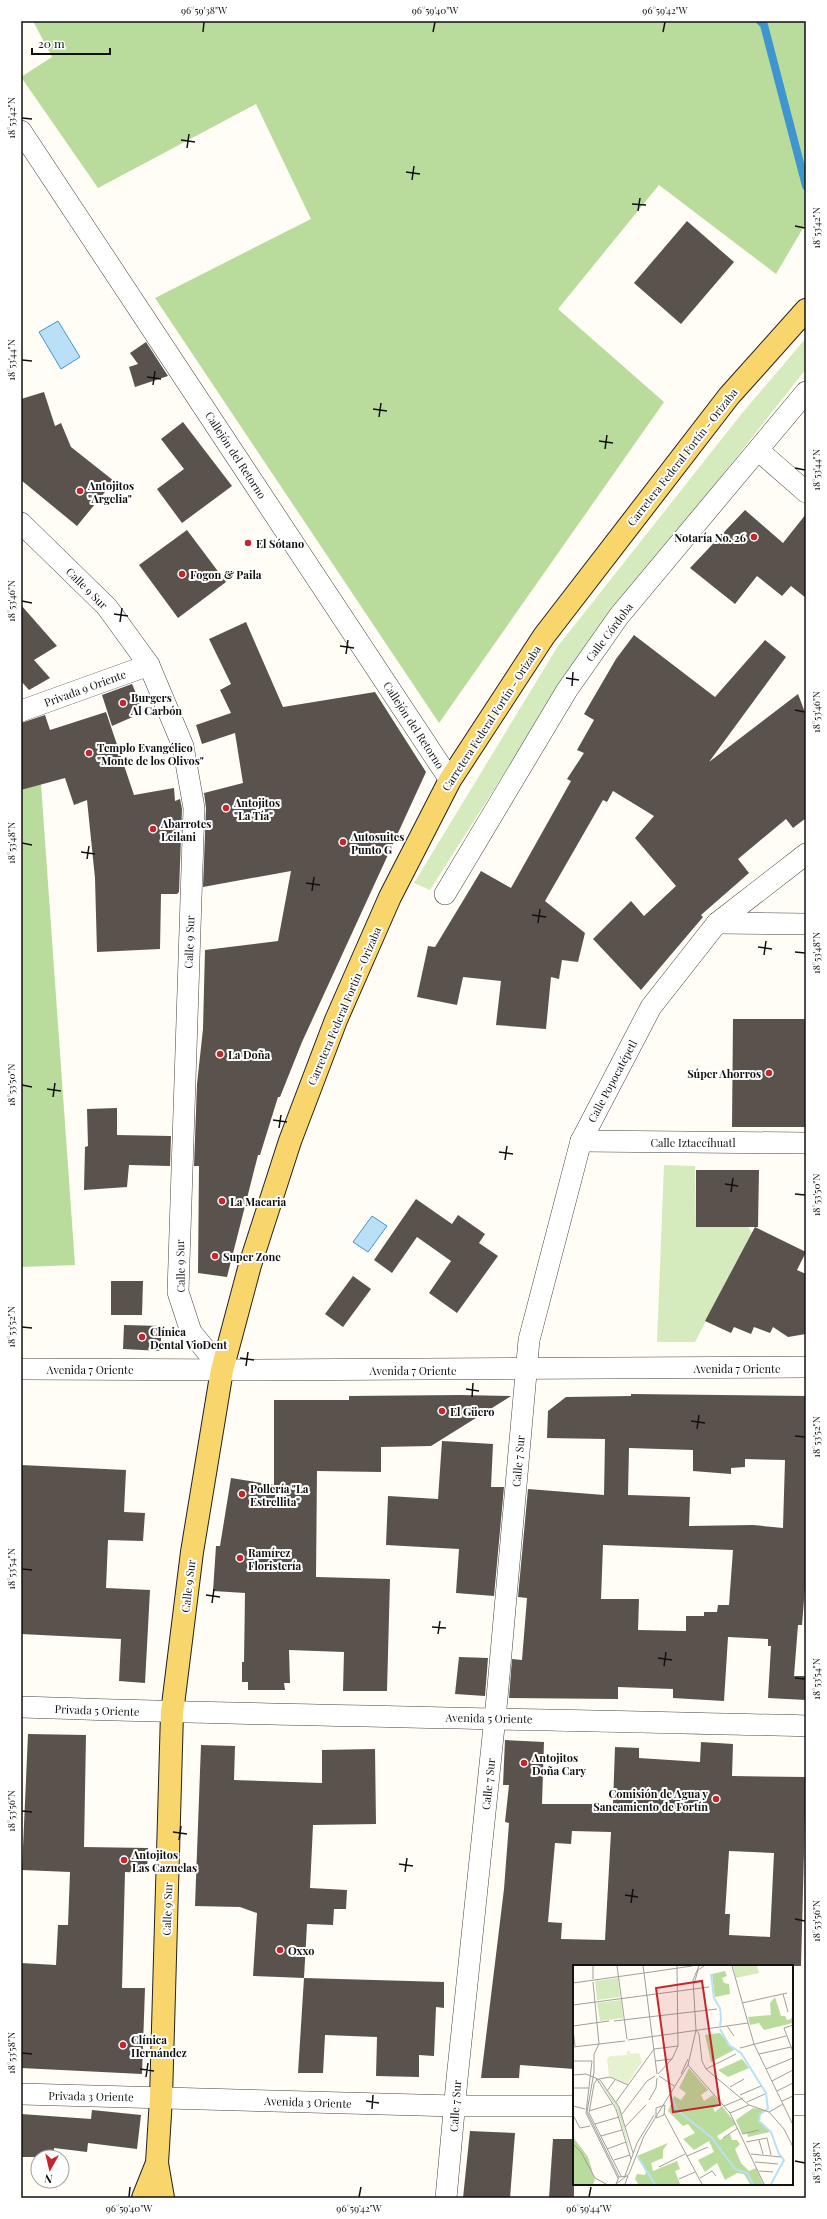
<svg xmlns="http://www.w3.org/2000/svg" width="827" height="2219" viewBox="0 0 827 2219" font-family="'Playfair Display',serif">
<rect width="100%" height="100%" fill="#fffdf5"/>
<g fill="#d5ebbd">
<polygon points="806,338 806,369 578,658 430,890 414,883 558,646 743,412"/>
<polygon points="664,1165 695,1166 696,1227 748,1227 752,1233 695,1342 657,1342"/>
</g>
<g fill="#b9dc9c">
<polygon points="33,21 806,21 806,223 776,274 659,185 558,309 664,402 439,723 155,298 311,219 256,104 98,188 21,77 52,57"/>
<polygon points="41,784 75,1265 21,1267 21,790"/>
</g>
<g fill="#b9e0f7" stroke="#3f96cf">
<polygon points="58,321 80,357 61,369 39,332"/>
<polygon points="372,1216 387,1226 368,1252 353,1242"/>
</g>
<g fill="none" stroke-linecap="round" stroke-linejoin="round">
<polyline stroke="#3f96cf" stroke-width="8" points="760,21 764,25 806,186"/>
</g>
<g fill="#5a524d" fill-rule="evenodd">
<polygon points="687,221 734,262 681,324 634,283"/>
<polygon points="146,342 168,376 135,387 129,367 138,364 130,353"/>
<polygon points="44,392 55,426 61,423 71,447 114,481 77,526 21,480 21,399"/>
<polygon points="183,422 232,486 182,523 157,489 184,469 161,439"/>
<polygon points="745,510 783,543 806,514 806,598 791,586 782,596 757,576 735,604 690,568"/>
<polygon points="187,530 226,582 178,618 139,565"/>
<polygon points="21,605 57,646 34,660 50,678 29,690 21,681"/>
<polygon points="246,622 283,707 375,692 426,772 302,1042 280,1097 278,1097 260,1155 258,1155 227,1277 198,1273 199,1166 194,1166 197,1084 203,1029 205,950 278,941 291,871 203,887 206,808 204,793 243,783 235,733 202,744 196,725 231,713 220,690 231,684 209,639"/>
<polygon points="634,635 715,697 765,640 786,657 709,762 798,694 806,715 806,818 793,828 786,819 738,859 749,873 701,915 703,917 641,990 593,939 631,901 644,916 676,886 635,838 654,816 613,791 607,802 603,800 545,901 585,933 578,962 562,960 559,979 551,977 546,1029 496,1025 501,981 463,977 457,1005 417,997 428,946 435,947 481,871 511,888 571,781 567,779 584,753 577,750 594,720 584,714 616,659"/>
<polygon points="132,684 144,712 112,726 102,695"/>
<polygon points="106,712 134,795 174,788 175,801 180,799 182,809 179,892 177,894 161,894 160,949 97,952 95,878 87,800 74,805 65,778 21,790 21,723 45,715 50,730"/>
<polygon points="733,1019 806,1019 806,1127 732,1127"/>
<polygon points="117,1108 117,1135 171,1136 170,1166 129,1165 127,1187 84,1190 85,1147 88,1146 87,1109"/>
<polygon points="696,1170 759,1170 758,1227 755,1227 806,1252 797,1270 806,1274 806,1334 788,1337 773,1327 770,1333 754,1327 751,1334 734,1327 731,1333 705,1321 755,1227 696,1227"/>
<polygon points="416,1199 452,1224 458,1215 485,1234 479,1243 498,1256 457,1313 429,1293 451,1261 417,1237 392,1273 374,1260"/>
<polygon points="353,1276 371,1289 343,1327 325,1314"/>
<polygon points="111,1281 143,1281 142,1315 111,1315"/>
<polygon points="124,1325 161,1326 161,1351 123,1349"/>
<path d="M631 1394 806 1396V1575L802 1625H798L794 1676H806V1700L768 1698 771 1646H768V1639L728 1637 724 1701 673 1698V1689L618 1687V1699L509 1698 512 1659 522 1660 527 1598 518 1597 528 1489 604 1495 605 1439 547 1438 548 1411 566 1397 631 1396ZM629 1448 693 1450V1471L731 1474V1468L745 1467V1459L785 1460 783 1528 753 1525 689 1526 690 1497 628 1495ZM603 1545 733 1550 729 1605H718L717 1612H704V1616H686V1631L638 1630 639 1599H601Z"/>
<polygon points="460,1395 511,1396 431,1446 381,1447 381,1472 317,1471 316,1577 390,1579 387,1691 343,1691 344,1652 289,1650 290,1683 284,1683 285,1690 248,1690 248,1682 242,1682 242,1662 244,1662 245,1593 213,1591 216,1546 220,1546 231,1478 274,1485 274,1400 349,1400 349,1396"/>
<polygon points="442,1441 493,1444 491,1487 504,1487 494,1596 456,1593 459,1549 386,1545 388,1496 438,1499"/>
<polygon points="21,1465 126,1470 124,1512 145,1513 143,1541 108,1540 106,1588 150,1590 145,1683 119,1681 121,1639 21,1634"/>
<polygon points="459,1657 488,1658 485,1696 455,1694"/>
<polygon points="28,1734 86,1735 84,1847 148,1848 147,1873 125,1872 122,1988 145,1988 142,2074 21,2068 21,1963 56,1965 58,1925 68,1925 70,1872 22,1870"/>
<path d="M505 1740 544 1742 542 1804H613L615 1747 639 1748V1758L700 1762 701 1742 733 1744 732 1776 806 1777 801 1966 574 1964V2069L520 2065 519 2078H481L504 1889 509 1823 505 1822 509 1785H503ZM572 1831 611 1832 605 1940 561 1939 562 1923 548 1922 555 1843 571 1844ZM729 1851 774 1853 770 1937 729 1935 730 1914H725Z"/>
<polygon points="201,1745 235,1746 234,1780 322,1783 322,1750 375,1749 376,1824 313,1825 310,1888 347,1890 346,1909 334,1909 333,1925 307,1924 304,1978 253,1976 257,1913 240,1907 195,1906"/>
<polygon points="304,1978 444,1982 444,2008 436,2007 434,2056 419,2055 419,2077 376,2076 377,2037 325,2035 323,2073 298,2073"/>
<polygon points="92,2110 141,2115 137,2149 88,2143 87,2152 54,2148 54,2157 21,2157 21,2114 91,2119"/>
<polygon points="470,2131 515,2133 510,2198 463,2198"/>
<polygon points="553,2139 574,2139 574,2198 549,2198"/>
</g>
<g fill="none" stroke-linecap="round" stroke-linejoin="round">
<defs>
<g id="minor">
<polyline points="21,131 450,780"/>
<polyline points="759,451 806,492"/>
<polyline points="21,523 107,607 149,665 183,746 194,808 178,1292 191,1332 222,1370"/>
<polyline points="21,711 149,665"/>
<polyline points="445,894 567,690 619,616 806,392"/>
<polyline points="717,923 806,924"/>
<polyline points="581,1141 806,1143"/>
<polyline points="21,1369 254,1370 806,1367"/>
<path d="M21 1707C283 1716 544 1719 806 1726"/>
<polyline points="21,2094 455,2106 574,2106"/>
<polyline points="792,2105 806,2105"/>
<polyline points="446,2198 457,2079 497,1698 529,1340 581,1141 651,1007 717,923 806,854"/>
</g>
<g id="primary">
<polyline points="143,2198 157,2163"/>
<polyline points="163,2198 157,2163 161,2098 172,1713 192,1552 222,1370 250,1265 290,1141 336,1020 390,897 450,780 544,636 729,396 806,310"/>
</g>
</defs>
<use href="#minor" stroke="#444" stroke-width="22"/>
<use href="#primary" stroke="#222" stroke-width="24"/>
<use href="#minor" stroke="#fff" stroke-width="21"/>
<use href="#primary" stroke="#f9d66b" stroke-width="22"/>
</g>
<path fill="none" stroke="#111" stroke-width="1.5" d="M203 32 204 22M433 32 435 22M663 32 665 22M22 118 32 119M181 140 195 142M187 148 189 134M406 172 420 174M412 180 414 166M632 204 646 205M638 211 640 198M795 226 805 228M22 360 32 361M147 377 161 379M153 385 155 371M373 409 387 411M379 417 381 403M599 441 613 443M605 449 607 435M795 468 805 470M22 601 32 603M114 614 128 616M120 622 122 608M340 646 354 648M346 654 348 640M566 678 579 680M572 686 573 672M795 710 805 712M22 843 32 845M81 852 95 854M87 859 89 846M306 883 320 885M312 891 314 877M532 915 546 917M538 923 540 909M758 947 772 949M795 952 805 953M764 955 766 941M22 1085 32 1087M47 1089 61 1091M53 1097 55 1083M273 1120 287 1122M279 1128 281 1115M499 1152 513 1154M505 1160 507 1146M725 1184 738 1186M731 1192 733 1178M795 1194 805 1195M22 1327 32 1328M240 1358 254 1360M246 1366 248 1352M466 1389 479 1391M472 1397 473 1383M691 1421 705 1423M697 1429 699 1415M795 1436 805 1437M22 1569 32 1570M206 1595 220 1597M212 1603 214 1589M432 1627 446 1628M438 1634 440 1621M658 1658 672 1660M664 1666 666 1652M795 1678 805 1679M22 1811 32 1812M173 1832 187 1834M179 1840 181 1826M399 1864 413 1866M405 1872 407 1858M625 1895 638 1897M631 1903 633 1889M795 1919 805 1921M22 2053 32 2054M140 2069 154 2071M146 2077 148 2063M366 2101 379 2103M372 2109 373 2095M795 2161 805 2163M129 2197 130 2187M359 2197 361 2187M589 2197 591 2187"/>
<g fill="#c4262e" stroke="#fff" stroke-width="1.5">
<circle cx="80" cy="491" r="4"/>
<circle cx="754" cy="537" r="4"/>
<circle cx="248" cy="543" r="4"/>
<circle cx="182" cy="574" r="4"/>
<circle cx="123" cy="703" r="4"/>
<circle cx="89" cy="753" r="4"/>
<circle cx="226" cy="808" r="4"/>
<circle cx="153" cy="829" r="4"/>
<circle cx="343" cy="842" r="4"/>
<circle cx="220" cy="1054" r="4"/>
<circle cx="769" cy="1073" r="4"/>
<circle cx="222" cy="1201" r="4"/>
<circle cx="215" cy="1256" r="4"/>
<circle cx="142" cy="1337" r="4"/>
<circle cx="442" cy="1411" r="4"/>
<circle cx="242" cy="1494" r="4"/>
<circle cx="240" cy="1558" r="4"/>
<circle cx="524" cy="1763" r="4"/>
<circle cx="716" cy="1799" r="4"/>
<circle cx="124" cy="1860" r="4"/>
<circle cx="280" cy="1950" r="4"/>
<circle cx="123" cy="2045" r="4"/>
</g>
<g text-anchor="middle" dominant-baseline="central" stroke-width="4" stroke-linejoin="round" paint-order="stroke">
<g font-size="11" fill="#111" stroke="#fff">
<text transform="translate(236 455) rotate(57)">Callejón del Retorno</text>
<text transform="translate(682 457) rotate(-52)">Carretera Federal Fortín - Orizaba</text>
<text transform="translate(87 588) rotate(45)">Calle 9 Sur</text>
<text transform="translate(609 632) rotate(-53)">Calle Córdoba</text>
<text transform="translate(85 688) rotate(-20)">Privada 9 Oriente</text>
<text transform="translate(491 718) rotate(-57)">Carretera Federal Fortín - Orizaba</text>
<text transform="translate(414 725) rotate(57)">Callejón del Retorno</text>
<text transform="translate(189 942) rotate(-88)">Calle 9 Sur</text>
<text transform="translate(344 1006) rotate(-67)">Carretera Federal Fortín - Orizaba</text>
<text transform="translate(612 1081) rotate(-62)">Calle Popocatépetl</text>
<text x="693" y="1142">Calle Iztaccíhuatl</text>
<text transform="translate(180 1266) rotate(-91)">Calle 9 Sur</text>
<text x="737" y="1368">Avenida 7 Oriente</text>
<text x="90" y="1369">Avenida 7 Oriente</text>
<text x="413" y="1370">Avenida 7 Oriente</text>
<text transform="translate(518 1461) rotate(-85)">Calle 7 Sur</text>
<text transform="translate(188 1586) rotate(-83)">Calle 9 Sur</text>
<text transform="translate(97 1710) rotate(2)">Privada 5 Oriente</text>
<text transform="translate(489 1718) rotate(1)">Avenida 5 Oriente</text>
<text transform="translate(488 1784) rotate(-84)">Calle 7 Sur</text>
<text transform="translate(167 1909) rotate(-88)">Calle 9 Sur</text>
<text transform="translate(91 2096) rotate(1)">Privada 3 Oriente</text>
<text transform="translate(308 2102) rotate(2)">Avenida 3 Oriente</text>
<text transform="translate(455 2106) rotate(-86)">Calle 7 Sur</text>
</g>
<g font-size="11" font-weight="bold" fill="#111" stroke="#fff" text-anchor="start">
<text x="88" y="485">Antojitos<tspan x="88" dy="13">"Argelia"</tspan></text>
<text x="746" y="537" text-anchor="end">Notaría No. 26</text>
<text x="256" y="543">El Sótano</text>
<text x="190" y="574">Fogon &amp; Paila</text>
<text x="131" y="697">Burgers<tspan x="131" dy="13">Al Carbón</tspan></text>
<text x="97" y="747">Templo Evangélico<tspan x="97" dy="13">"Monte de los Olivos"</tspan></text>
<text x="234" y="802">Antojitos<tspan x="234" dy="13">"La Tía"</tspan></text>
<text x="161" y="823">Abarrotes<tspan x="161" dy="13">Leilani</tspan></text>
<text x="351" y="836">Autosuites<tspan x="351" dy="13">Punto G</tspan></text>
<text x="228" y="1054">La Doña</text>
<text x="761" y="1073" text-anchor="end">Súper Ahorros</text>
<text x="230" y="1201">La Macaria</text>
<text x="223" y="1256">Super Zone</text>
<text x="150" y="1331">Clínica<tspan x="150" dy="13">Dental VioDent</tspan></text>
<text x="450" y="1411">El Güero</text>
<text x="250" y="1488">Pollería "La<tspan x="250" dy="13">Estrellita"</tspan></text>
<text x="248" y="1552">Ramírez<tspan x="248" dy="13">Floristería</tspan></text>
<text x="532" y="1757">Antojitos<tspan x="532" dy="13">Doña Cary</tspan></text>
<text x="708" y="1793" text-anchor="end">Comisión de Agua y<tspan x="708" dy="13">Saneamiento de Fortín</tspan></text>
<text x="132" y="1854">Antojitos<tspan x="132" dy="13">Las Cazuelas</tspan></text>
<text x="288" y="1950">Oxxo</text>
<text x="131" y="2039">Clínica<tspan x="131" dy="13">Hernández</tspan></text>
</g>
</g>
<g transform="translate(573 1965)">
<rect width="220" height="220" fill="#fffdf5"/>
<path d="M160 1H184L186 8 163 13ZM45 13 47 32 24 35 22 16ZM48 35 50 53 27 56 24 38ZM26 115 47 144 58 190 44 144Z" fill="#d5ebbd"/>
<path d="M152 6 154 11 149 13 151 18 156 19 157 29 142 32 139 9ZM202 32 208 51H212L214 55 218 54 220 49V58L191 65 186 58 177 60 175 52 198 50 197 38ZM147 68 161 85 138 97 132 70ZM169 94 176 103 155 112 145 105ZM116 103 135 125 128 130 131 136 140 130 145 136V140L140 143 142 147 149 141 163 159 144 171 147 175 157 169 159 175H164L167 179 162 184 168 198 176 206 183 203 190 219H177L171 209 164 208 152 215 144 198 132 207 125 195 141 187 136 176 121 185 110 174 122 168 115 159 110 161 95 146 101 131 108 135 113 128 106 123ZM180 143 192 145 187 149 186 156 197 167 175 172 174 168 169 169 163 155ZM0 172 15 192 22 215 20 219H0ZM95 178 90 185V193L78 198 80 206 104 196 107 204 102 206 107 219H65L62 214 64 209 72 210 73 207 64 191Z" fill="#b9dc9c"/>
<path d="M54 86H57V89L66 88 69 97 54 119 36 111 34 94 37 91 54 90Z" fill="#e6f2cf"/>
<path fill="none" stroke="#b9e0f7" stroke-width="2" d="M138 9 141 33 147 43 148 54 147 61M147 64 156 80 168 88 193 128 195 144 187 149 186 156 198 167 206 189 211 195 198 219M99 133 104 145 139 173 162 204 174 208 180 219M65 192 82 219"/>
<path fill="none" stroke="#a09f9a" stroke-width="1" d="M20 1V14M44 1 54 74M70 1 71 8 119 1M159 1 181 79 220 160M20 17 26 79M0 18 71 8 84 109M121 19 125 5 131 1M210 29 215 47M169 38 214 28M0 40 136 22M41 56 144 44M220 60 211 63 220 87M0 61 36 56M154 61 161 71M0 64 2 81M123 65 126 69 129 96 133 104 176 140 196 147 211 164 220 182M55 75 175 58M26 79 21 89V107L14 147 46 212M0 82 52 76M167 83 213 71M186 89 218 82M0 96H19L13 148 45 213M82 96 99 94M115 100 157 148 191 219M133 104 163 89M193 104 220 93M85 109 99 94 105 81 104 1M108 109 115 94M0 110 13 109 27 115 46 142 60 188M86 111 101 121M24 114 21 119 16 148 48 211M24 114 43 144 58 194M26 114 37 112 55 120M199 116 220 105M157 122 171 114M0 123H16M34 126 42 115M204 126 220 118M167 130 188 121M76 135 83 123 84 113M209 136 220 131M43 137 81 84 105 81M174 137 192 129M0 141 12 144M151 141 170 133M16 146 39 139M196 147 210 139M91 148 129 219M157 148 176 140M49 149 74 116 82 111M0 150 7 163 17 161M83 153V143L92 140M83 153 91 150 92 140M22 159 46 152M52 162 73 140M169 169 186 165M28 171 49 165M150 173 165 163M186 175 190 189M173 177 194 173 198 190M0 179 8 187 22 213 33 219M34 184 53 177M178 189 208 192M114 191 135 182M41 195 57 190M182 197 205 199M86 202 112 189M186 206 200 207M52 211 64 178 81 150M127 213 139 206 143 211M106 214 122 207M43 219 46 212 55 211 52 219M43 219 56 209 71 171 115 100 123 65 120 15 126 1"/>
<path fill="#c4262e" fill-opacity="0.15" stroke="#c4262e" stroke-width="2" d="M129 16 147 140 100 147 83 23Z"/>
<rect width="220" height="220" fill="none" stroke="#111" stroke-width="2"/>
</g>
<rect width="827" height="2219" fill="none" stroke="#ffffff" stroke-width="44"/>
<g transform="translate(50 2169) rotate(188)"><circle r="19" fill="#ffffff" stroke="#a0a0a0"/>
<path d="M0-3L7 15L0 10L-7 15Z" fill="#c4262e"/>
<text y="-6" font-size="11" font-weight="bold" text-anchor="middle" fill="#111111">N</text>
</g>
<path d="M32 48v6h78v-6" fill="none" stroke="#111111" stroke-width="2"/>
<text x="38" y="48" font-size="12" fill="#111111" stroke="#ffffff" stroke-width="3" paint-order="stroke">20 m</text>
<rect x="22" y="22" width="783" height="2175" fill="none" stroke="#111" stroke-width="1.5"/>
<g font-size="10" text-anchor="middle" fill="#111">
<text x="204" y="14">96°59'38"W</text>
<text x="435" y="14">96°59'40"W</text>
<text x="665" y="14">96°59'42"W</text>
<text transform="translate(11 118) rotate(-90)" y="4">18°53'42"N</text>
<text transform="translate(816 228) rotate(-90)" y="4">18°53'42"N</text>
<text transform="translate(11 360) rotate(-90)" y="4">18°53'44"N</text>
<text transform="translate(816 470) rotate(-90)" y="4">18°53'44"N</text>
<text transform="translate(11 601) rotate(-90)" y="4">18°53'46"N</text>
<text transform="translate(816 712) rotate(-90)" y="4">18°53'46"N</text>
<text transform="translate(11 843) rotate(-90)" y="4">18°53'48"N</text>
<text transform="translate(816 953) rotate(-90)" y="4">18°53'48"N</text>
<text transform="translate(11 1085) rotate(-90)" y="4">18°53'50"N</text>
<text transform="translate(816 1195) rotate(-90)" y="4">18°53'50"N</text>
<text transform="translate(11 1327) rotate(-90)" y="4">18°53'52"N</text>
<text transform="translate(816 1437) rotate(-90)" y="4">18°53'52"N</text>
<text transform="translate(11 1569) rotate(-90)" y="4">18°53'54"N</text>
<text transform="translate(816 1679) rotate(-90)" y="4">18°53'54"N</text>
<text transform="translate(11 1811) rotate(-90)" y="4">18°53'56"N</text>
<text transform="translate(816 1921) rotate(-90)" y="4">18°53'56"N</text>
<text transform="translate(11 2053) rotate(-90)" y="4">18°53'58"N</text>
<text transform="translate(816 2163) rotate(-90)" y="4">18°53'58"N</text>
<text x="129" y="2212">96°59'40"W</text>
<text x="359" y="2212">96°59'42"W</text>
<text x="589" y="2212">96°59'44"W</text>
</g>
</svg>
